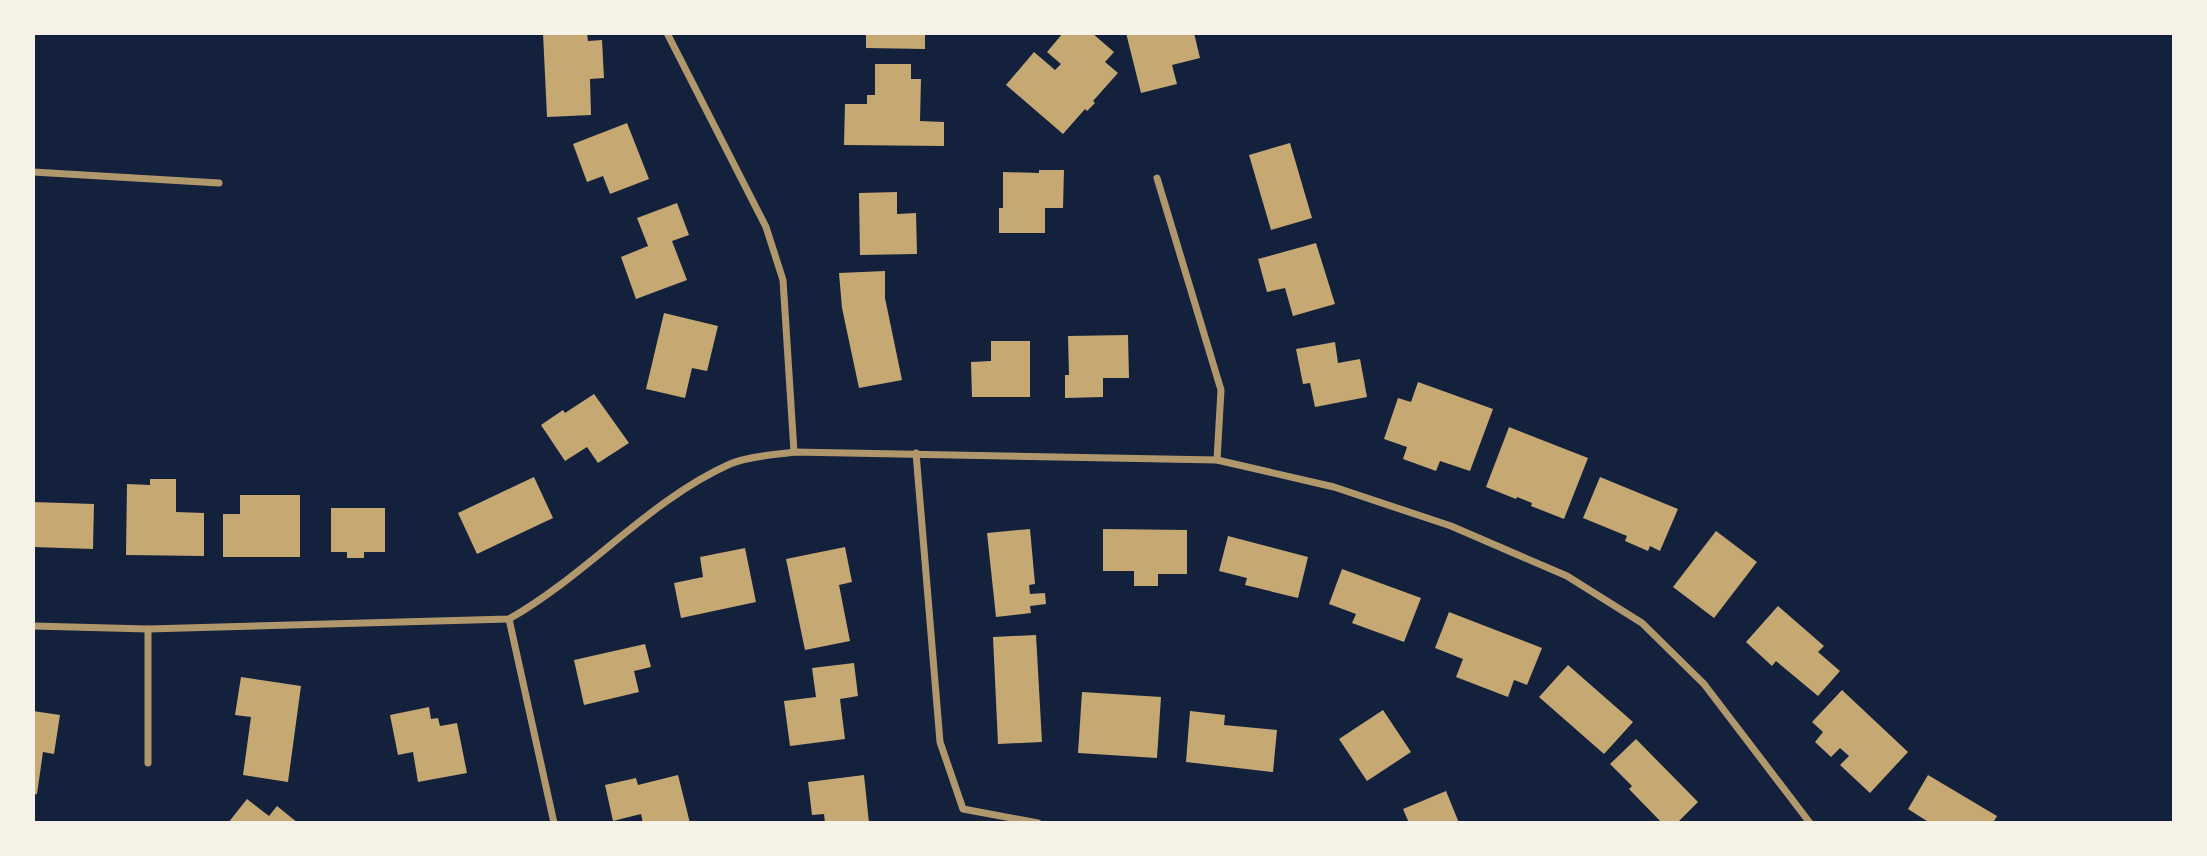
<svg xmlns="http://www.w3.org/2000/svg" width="2207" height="856" viewBox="0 0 2207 856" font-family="'Public Sans',sans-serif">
<rect width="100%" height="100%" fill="#14213d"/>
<g fill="#c6a872">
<polygon points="543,33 587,33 588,41 602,40 604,78 590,79 591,115 547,117"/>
<polygon points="866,33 925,33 925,49 866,48"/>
<polygon points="1063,33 1092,33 1114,52 1105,62 1118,73 1093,101 1095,103 1087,111 1085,109 1063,134 1006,85 1034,52 1055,70 1061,64 1047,52"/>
<polygon points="1126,33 1194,33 1200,58 1172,65 1177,84 1141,93"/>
<polygon points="875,64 911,64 911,79 921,79 920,121 944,122 944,146 844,145 845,104 867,104 867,95 875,95"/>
<polygon points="627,123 649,179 610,194 603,176 587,182 573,144"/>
<polygon points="1290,143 1312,218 1271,230 1249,155"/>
<polygon points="1039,170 1064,170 1063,208 1045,208 1045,233 999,233 999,208 1003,208 1003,172 1039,173"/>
<polygon points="897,192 897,214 916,213 917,254 860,255 859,193"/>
<polygon points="677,203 689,235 672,241 687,280 636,299 621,257 648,246 637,218"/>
<polygon points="1316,243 1335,304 1293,316 1285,288 1267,292 1258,259"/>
<polygon points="885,271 885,298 902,380 859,388 842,308 839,273"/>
<polygon points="664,313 718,326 707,371 692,368 685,398 646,389"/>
<polygon points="1128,335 1129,378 1103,378 1103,397 1065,398 1065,375 1069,375 1068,336"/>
<polygon points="991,341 1030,341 1030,397 972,397 971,362 991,361"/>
<polygon points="1335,342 1338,363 1360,359 1367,397 1315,407 1310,383 1303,384 1296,349"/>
<polygon points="1418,382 1493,409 1470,471 1440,461 1436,471 1403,459 1407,447 1384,439 1398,398 1411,402"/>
<polygon points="594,394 629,443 598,463 587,447 565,461 541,425 563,410 565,413"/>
<polygon points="1509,427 1588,458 1564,519 1531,506 1532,503 1517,497 1516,499 1486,487"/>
<polygon points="534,477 553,518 477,554 458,513"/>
<polygon points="1600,477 1678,509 1660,551 1650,546 1648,551 1625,541 1627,536 1583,518"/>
<polygon points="150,479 176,479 176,512 204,513 204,556 126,555 127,484 150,485"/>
<polygon points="240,495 300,495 300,557 223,557 223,514 240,514"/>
<polygon points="33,502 94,504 93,549 33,547"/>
<polygon points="331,508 385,508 385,552 364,552 364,558 347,558 347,552 331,552"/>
<polygon points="1030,529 1035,584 1029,585 1030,594 1045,593 1046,604 1030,606 1031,613 996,617 987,533"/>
<polygon points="1103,529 1187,530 1187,574 1158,574 1158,586 1134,586 1134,571 1103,571"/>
<polygon points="1716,531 1757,562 1714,618 1673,587"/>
<polygon points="1228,536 1308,557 1298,598 1245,585 1247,578 1219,571"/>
<polygon points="845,547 852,582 839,585 850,641 805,650 786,559"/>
<polygon points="745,548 756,602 681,618 674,583 703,577 700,557"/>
<polygon points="1342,569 1421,598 1404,642 1352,623 1356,614 1329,604"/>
<polygon points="1778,606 1824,646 1818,652 1840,671 1818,696 1776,661 1772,666 1746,642"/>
<polygon points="1449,612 1542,648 1527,685 1514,680 1508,697 1456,677 1463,659 1435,648"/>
<polygon points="1036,635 1042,742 998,744 993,637"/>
<polygon points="645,644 651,667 634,671 639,692 584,705 574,660"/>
<polygon points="854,663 858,696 840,699 845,739 790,746 784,701 816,697 812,668"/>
<polygon points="1568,665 1633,722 1604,754 1539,697"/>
<polygon points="241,677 301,686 288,782 243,775 251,717 235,715"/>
<polygon points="1842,690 1908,752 1870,793 1840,765 1849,756 1840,748 1831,757 1815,742 1823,732 1812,722"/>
<polygon points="1082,692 1161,697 1157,758 1078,753"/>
<polygon points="429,707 431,719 438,718 440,726 457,723 467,773 418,782 413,752 398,755 390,715"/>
<polygon points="1383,710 1411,752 1367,781 1339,739"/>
<polygon points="33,711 60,715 54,754 43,752 37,794 33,795"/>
<polygon points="1190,711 1225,715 1224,725 1277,730 1273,772 1186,762"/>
<polygon points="1636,739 1698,802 1677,823 1662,823 1629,789 1632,786 1610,764"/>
<polygon points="678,775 690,823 643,823 641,814 613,821 605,785 636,778 638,785"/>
<polygon points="864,775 869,823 825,823 824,814 812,815 808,782"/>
<polygon points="1928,775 1997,816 1993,823 1930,823 1908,809"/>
<polygon points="1446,791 1459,823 1409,823 1403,809"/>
<polygon points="247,799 269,816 277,806 298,823 228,823"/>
</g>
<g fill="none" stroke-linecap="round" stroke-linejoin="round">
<g stroke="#b1986c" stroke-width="7">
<polyline points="667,33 766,227 783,280 794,452"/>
<polyline points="33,172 219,183"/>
<polyline points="1157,178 1221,390 1217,460"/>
<polyline points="916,453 940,742 963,809 1038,823"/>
<polyline points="509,619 554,823"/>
<path d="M33 626 148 629 509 619C587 575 649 500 730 464 749 456 774 455 794 452L1217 460 1334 487 1451 526 1567 576 1642 623 1704 684 1810 823"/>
<polyline points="148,629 148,763"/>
</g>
</g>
<rect width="2207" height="856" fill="none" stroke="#f6f1e7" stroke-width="70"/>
</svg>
